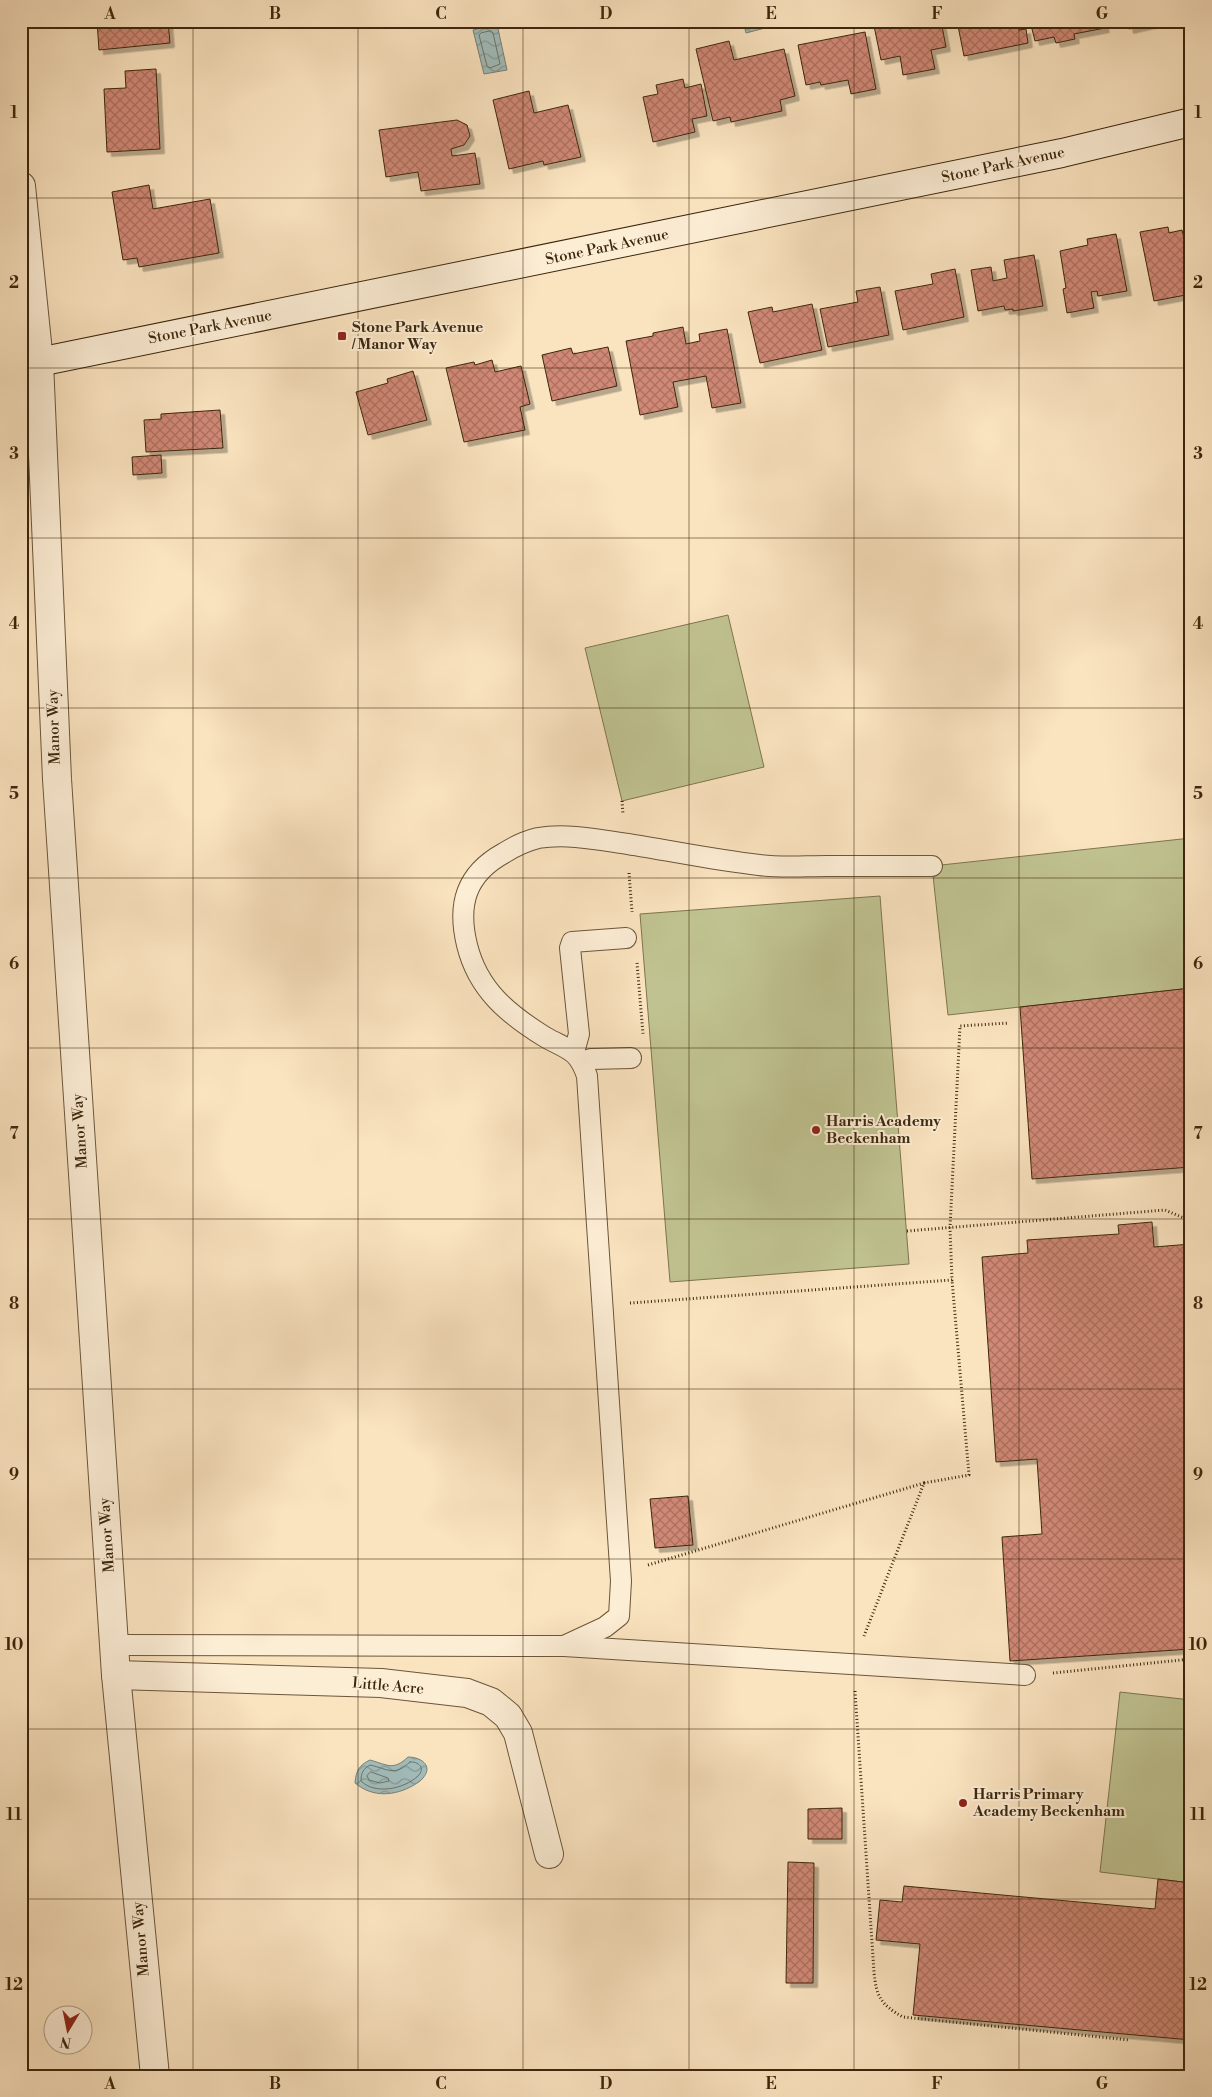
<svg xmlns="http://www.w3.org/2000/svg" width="1212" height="2097" viewBox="0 0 1212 2097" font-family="'Libre Bodoni',serif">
<defs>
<pattern id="water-waves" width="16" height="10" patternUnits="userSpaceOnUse" patternTransform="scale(1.25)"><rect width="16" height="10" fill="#a1bcbb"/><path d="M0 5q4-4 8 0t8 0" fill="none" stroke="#849996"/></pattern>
<pattern id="building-cross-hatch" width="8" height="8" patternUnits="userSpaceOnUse" patternTransform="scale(1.25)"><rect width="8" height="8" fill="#d18876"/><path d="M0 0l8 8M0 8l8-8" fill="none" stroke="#ab6f5f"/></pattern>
<filter id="shadow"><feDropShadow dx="4.5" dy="4.5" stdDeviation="0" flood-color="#0004"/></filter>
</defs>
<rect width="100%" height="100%" fill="#fae3bf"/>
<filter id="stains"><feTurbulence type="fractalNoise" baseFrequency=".004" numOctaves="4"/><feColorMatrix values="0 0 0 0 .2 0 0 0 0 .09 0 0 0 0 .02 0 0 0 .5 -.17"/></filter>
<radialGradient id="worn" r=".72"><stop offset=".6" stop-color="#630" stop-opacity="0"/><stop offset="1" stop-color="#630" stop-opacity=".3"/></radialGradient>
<g fill="#c0c391" stroke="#7e754e">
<polygon points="728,615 764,767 622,801 585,648"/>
<polygon points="1191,838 1191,988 948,1015 932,866"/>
<polygon points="880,896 909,1264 670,1282 640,914"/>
<polygon points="1120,1692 1191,1700 1191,1883 1100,1872"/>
</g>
<g fill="url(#water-waves)" stroke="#798075">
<polygon points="743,21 768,21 769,27 746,33"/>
<polygon points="497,24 507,70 484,74 473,30"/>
<path d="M408 1757C420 1757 434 1765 423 1778 421 1781 417 1783 414 1785 395 1796 373 1798 355 1783 356 1771 359 1765 370 1760 388 1765 393 1771 408 1757Z"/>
</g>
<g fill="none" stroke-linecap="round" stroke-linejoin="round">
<g stroke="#6e7264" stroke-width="1">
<polygon points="491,31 493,33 500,64 490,68 487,66 479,35 481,33"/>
<path d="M410 1762C418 1761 426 1768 418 1776 404 1789 375 1795 361 1781 361 1773 363 1769 370 1765 388 1769 394 1777 410 1762Z"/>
<polygon points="371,1772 388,1778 389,1781 380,1783 369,1780 367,1776"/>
</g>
</g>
<g fill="url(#building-cross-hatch)" stroke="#3c270c" filter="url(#shadow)">
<polygon points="97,21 168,21 170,43 99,50"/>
<polygon points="873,21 941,21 946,47 931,50 935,69 903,75 900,56 881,60"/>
<polygon points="957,21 1017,21 1019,30 1026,29 1028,43 964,56"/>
<polygon points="1030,21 1103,21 1105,28 1074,34 1075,39 1056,43 1054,37 1035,41"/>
<polygon points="1127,21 1164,21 1129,29"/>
<polygon points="865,32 876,89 851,94 848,80 821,85 820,82 806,85 798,45"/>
<polygon points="729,41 734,60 784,49 795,96 780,100 782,111 731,122 730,117 713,121 696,49"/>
<polygon points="156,69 160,149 107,152 104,89 126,88 125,71"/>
<polygon points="683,79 685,88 701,84 707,116 692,119 695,132 653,142 643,97 658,94 656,85"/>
<polygon points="529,91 534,113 568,105 581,157 544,165 543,161 509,169 493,100"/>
<polygon points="457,120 467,125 470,136 464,145 451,149 452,156 475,153 480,184 421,191 418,172 386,177 379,130"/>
<polygon points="149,185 153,209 210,199 219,253 139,267 137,258 123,260 112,192"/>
<polygon points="1168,227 1169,233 1182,230 1184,238 1191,237 1191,294 1154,301 1140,232"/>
<polygon points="1116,234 1127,291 1098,296 1097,291 1091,292 1094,308 1067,313 1063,289 1066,288 1060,251 1088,245 1087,239"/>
<polygon points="1034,255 1043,306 1013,311 1013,309 1005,310 1004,306 978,311 971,270 991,267 993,281 1007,278 1004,260"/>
<polygon points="955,269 964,317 903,330 895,291 933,284 931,274"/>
<polygon points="880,287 889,335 828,347 820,309 858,302 856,291"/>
<polygon points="812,304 822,350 760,363 748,312 772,307 773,312"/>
<polygon points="683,327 686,344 700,341 699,334 727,329 741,403 712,408 706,376 673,382 678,407 640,415 626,341 653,336 653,333"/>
<polygon points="608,347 617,386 552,401 542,355 571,348 573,354"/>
<polygon points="492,360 495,372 521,366 530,404 520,407 525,430 464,442 446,368 474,362 475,365"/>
<polygon points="413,371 427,420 368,435 356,392 388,383 387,379"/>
<polygon points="220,410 223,448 146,452 144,420 161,419 161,414"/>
<polygon points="161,455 162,473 133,475 132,457"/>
<polygon points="1191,988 1191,1167 1032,1179 1020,1007"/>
<polygon points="1152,1222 1154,1247 1191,1244 1191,1649 1010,1661 1002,1537 1042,1534 1037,1459 996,1462 982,1257 1028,1253 1027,1240 1119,1234 1118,1225"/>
<polygon points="688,1496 693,1545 655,1548 650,1499"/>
<polygon points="842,1808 842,1839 808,1839 808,1809"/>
<polygon points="788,1862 814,1863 813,1983 786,1983"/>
<polygon points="1158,1879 1191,1883 1191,2040 913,2015 920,1944 876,1940 880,1900 902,1902 904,1886 1155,1909"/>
</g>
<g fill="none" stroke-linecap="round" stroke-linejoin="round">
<defs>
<g id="lane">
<polyline points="574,1052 579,1034 570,948 572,942 626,938"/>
<polyline points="582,1062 591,1059 631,1058"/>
<polyline points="114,1645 564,1646 1025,1675"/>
<path d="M564 1646 605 1627 619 1616 621 1581 587 1076C578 1049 568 1050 545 1037 508 1014 478 990 467 945 457 904 466 874 504 853 515 846 526 841 538 838 567 833 600 840 628 844 672 851 715 860 759 865 781 868 804 866 827 866 862 866 897 866 932 866"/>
</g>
<g id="street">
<polyline points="21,186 39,362 57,779 116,1675 155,2076"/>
<polyline points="116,1675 381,1683 467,1693 491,1702 508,1716 518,1733 549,1854"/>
</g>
<polyline id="secondary" points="21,364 39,362 1062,153 1191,122"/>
</defs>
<use href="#lane" stroke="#6c5639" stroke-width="22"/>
<use href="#street" stroke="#6c5639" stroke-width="30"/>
<use href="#secondary" stroke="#3c270c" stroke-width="30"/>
<g stroke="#3c270c" stroke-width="3" stroke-dasharray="1 2.5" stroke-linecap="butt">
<polyline points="622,801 623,814"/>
<polyline points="629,873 632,912"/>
<polyline points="637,963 643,1034"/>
<polyline points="907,1231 1165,1210 1191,1221"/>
<polyline points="630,1303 952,1280 950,1228 960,1026 1009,1023"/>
<polyline points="924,1483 969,1475 952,1280"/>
<polyline points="648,1565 924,1483 864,1636"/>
<polyline points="1053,1673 1191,1659"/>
<path d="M855 1691 874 1972C876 1996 881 2005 903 2017L1129 2040"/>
</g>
<use href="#lane" stroke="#fcedd5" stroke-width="20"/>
<use href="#street" stroke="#fcedd5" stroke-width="28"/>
<use href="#secondary" stroke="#fcedd5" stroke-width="28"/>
</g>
<path fill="none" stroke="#3c270c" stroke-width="1" stroke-opacity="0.55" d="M193 21V2076M358 21V2076M523 21V2076M689 21V2076M854 21V2076M1019 21V2076M21 198H1191M21 368H1191M21 538H1191M21 708H1191M21 878H1191M21 1048H1191M21 1219H1191M21 1389H1191M21 1559H1191M21 1729H1191M21 1899H1191"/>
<g fill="#8f2418" stroke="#fcedd5" stroke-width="2">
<rect x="337" y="331" width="10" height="10" rx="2.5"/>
<circle cx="816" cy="1130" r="5"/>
<circle cx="963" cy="1803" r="5"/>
</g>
<g text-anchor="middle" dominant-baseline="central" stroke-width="4" stroke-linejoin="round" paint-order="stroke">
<g font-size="15" fill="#3c270c" stroke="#fcedd5">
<text transform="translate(1003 165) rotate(-12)">Stone Park Avenue</text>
<text transform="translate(607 247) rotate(-12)">Stone Park Avenue</text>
<text transform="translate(210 327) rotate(-11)">Stone Park Avenue</text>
<text transform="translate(54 727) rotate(-92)">Manor Way</text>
<text transform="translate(80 1131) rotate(-94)">Manor Way</text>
<text transform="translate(107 1535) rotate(-94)">Manor Way</text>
<text transform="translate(388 1686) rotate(5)">Little Acre</text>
<text transform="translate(141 1939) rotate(-95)">Manor Way</text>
</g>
<g font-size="15" font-weight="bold" fill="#3c270c" stroke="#fcedd5" text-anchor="start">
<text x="352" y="327">Stone Park Avenue<tspan x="352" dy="17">/ Manor Way</tspan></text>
<text x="826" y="1121">Harris Academy<tspan x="826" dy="17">Beckenham</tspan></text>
<text x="973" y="1794">Harris Primary<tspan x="973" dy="17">Academy Beckenham</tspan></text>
</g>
</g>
<rect width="1212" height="2097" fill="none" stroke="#fae3bf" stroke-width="55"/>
<g transform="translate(68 2030) rotate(190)"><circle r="24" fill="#fcedd5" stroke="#af9e85"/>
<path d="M0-4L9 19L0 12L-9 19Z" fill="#8f2418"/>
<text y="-8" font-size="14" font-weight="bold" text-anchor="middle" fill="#3c270c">N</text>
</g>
<rect x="28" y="28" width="1156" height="2042" fill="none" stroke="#3c270c" stroke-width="2"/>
<g font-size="16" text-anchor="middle" font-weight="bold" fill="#3c270c">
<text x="110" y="19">A</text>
<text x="275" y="19">B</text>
<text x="441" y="19">C</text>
<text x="606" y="19">D</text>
<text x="771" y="19">E</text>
<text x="937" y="19">F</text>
<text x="1102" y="19">G</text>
<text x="14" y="118">1</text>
<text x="1198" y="118">1</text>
<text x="14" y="288">2</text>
<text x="1198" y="288">2</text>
<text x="14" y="459">3</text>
<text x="1198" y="459">3</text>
<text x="14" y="629">4</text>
<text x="1198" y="629">4</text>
<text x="14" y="799">5</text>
<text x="1198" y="799">5</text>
<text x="14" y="969">6</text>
<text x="1198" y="969">6</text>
<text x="14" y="1139">7</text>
<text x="1198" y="1139">7</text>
<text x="14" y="1309">8</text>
<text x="1198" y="1309">8</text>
<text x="14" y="1480">9</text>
<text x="1198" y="1480">9</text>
<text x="14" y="1650">10</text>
<text x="1198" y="1650">10</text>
<text x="14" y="1820">11</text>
<text x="1198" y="1820">11</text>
<text x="14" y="1990">12</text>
<text x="1198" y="1990">12</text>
<text x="110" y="2089">A</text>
<text x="275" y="2089">B</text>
<text x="441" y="2089">C</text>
<text x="606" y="2089">D</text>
<text x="771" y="2089">E</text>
<text x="937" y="2089">F</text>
<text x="1102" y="2089">G</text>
</g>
<rect width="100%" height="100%" filter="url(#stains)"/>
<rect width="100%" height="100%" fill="url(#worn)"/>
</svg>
